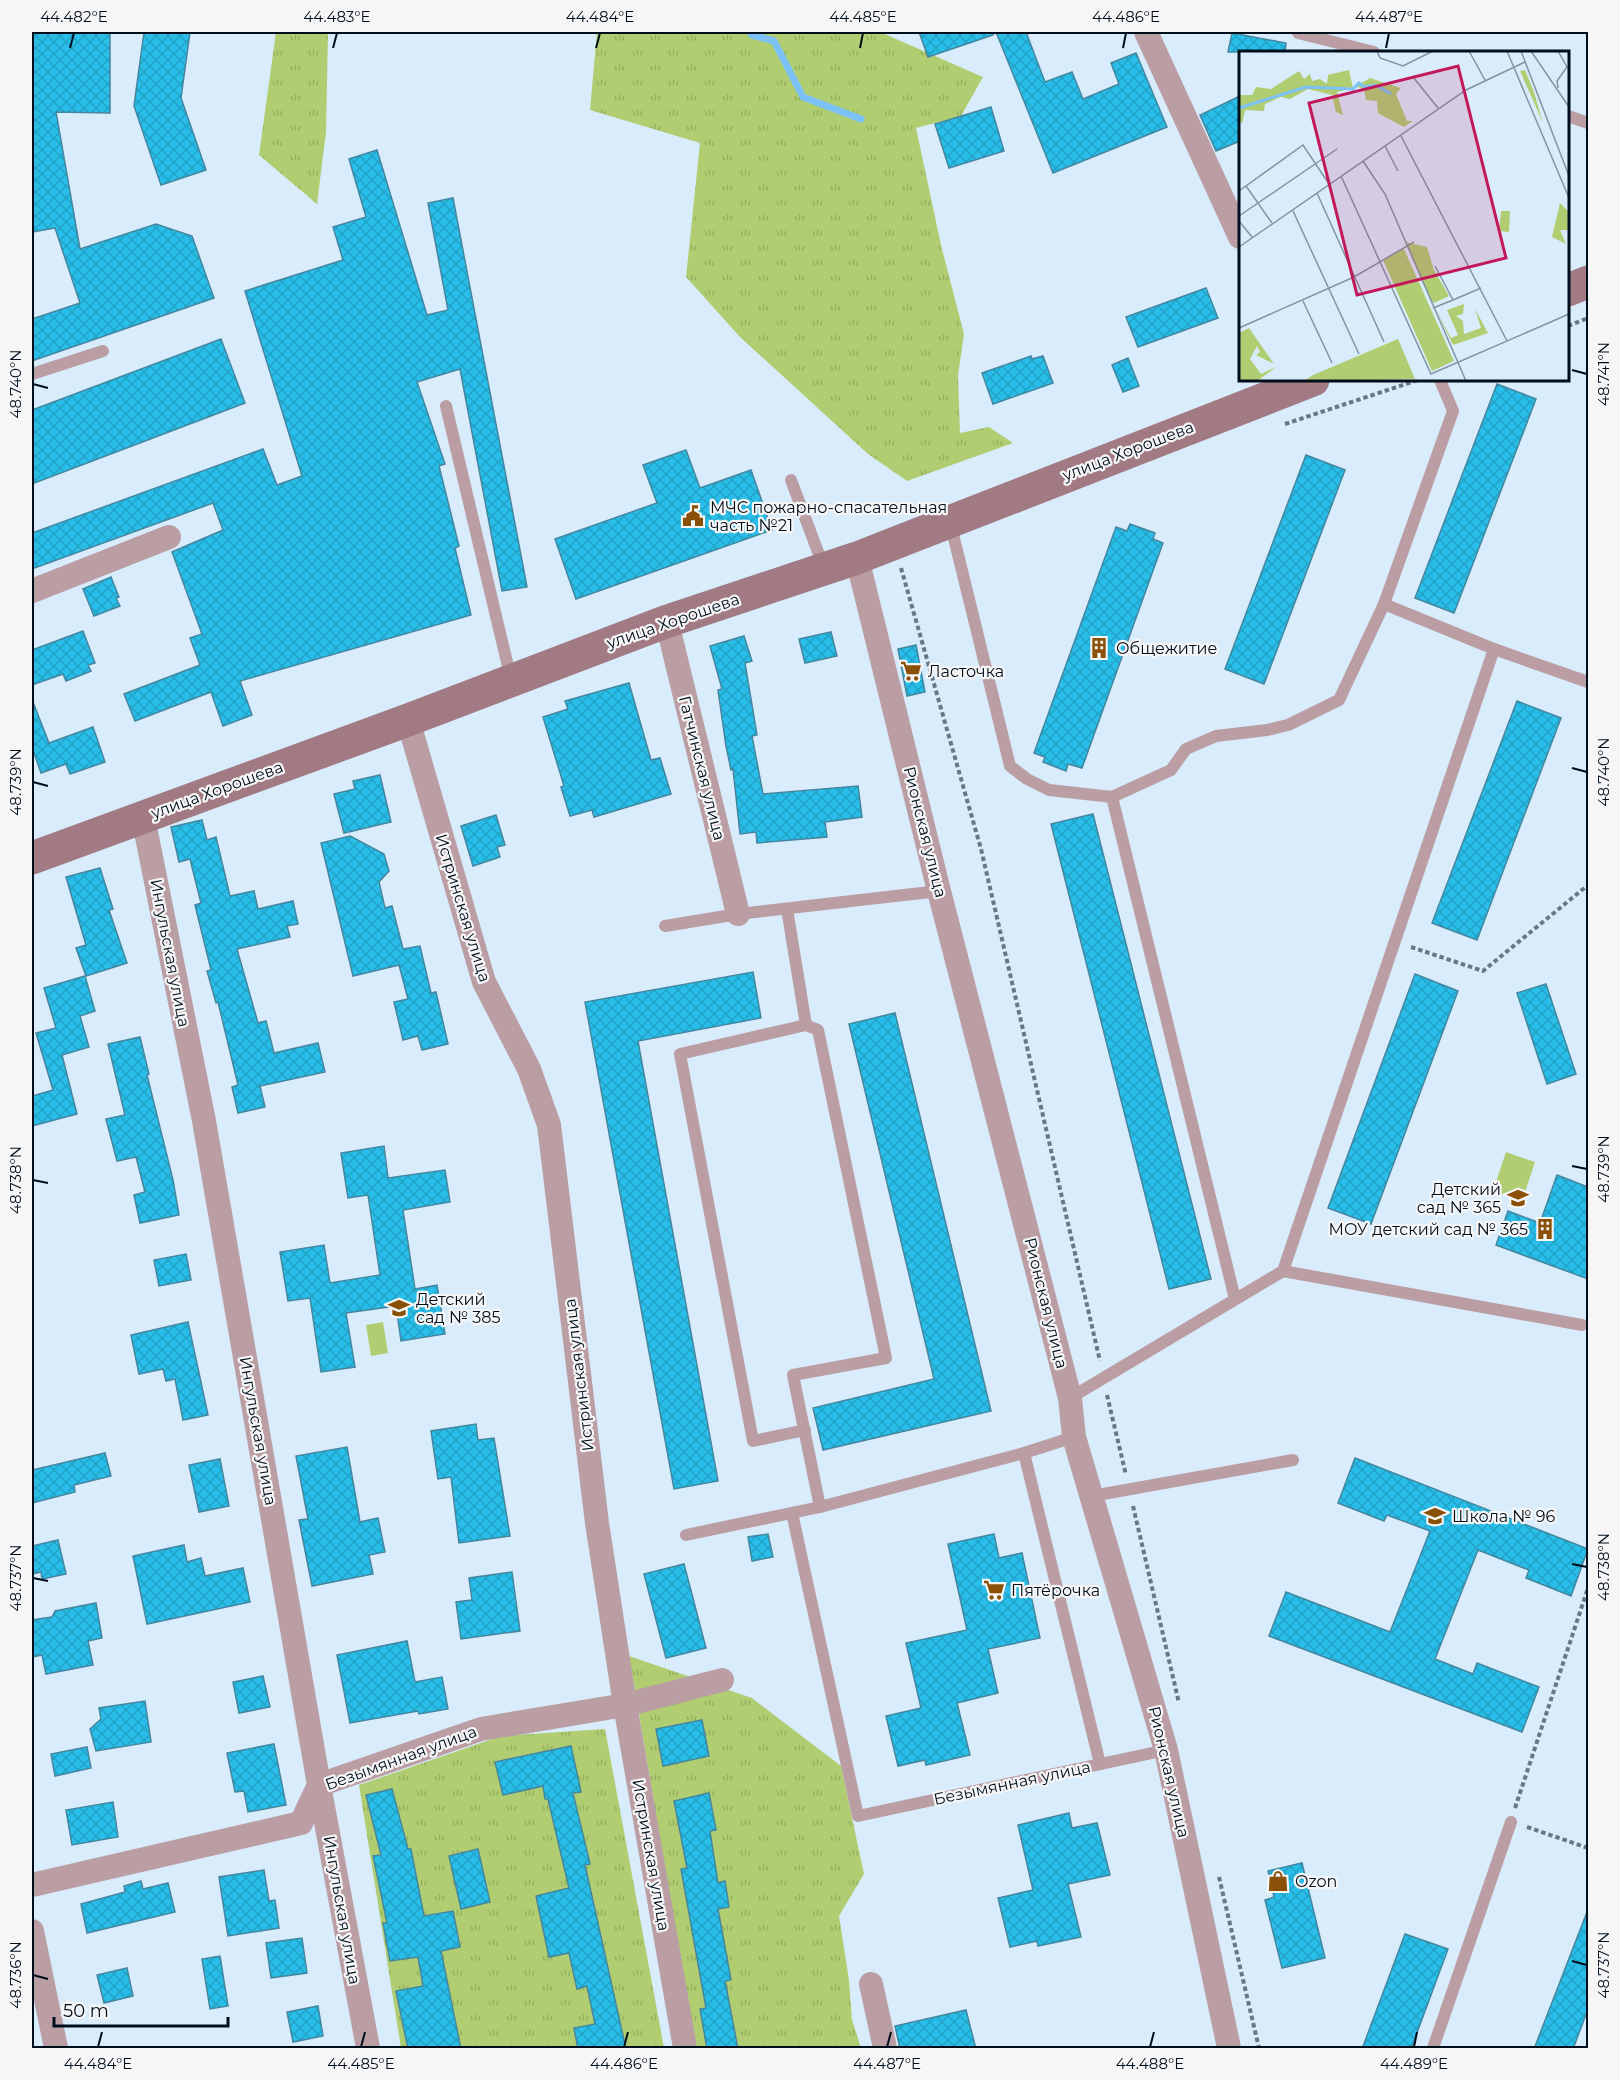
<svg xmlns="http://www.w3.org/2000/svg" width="1620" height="2080" viewBox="0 0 1620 2080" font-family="Montserrat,sans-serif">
<defs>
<pattern id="grass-tufts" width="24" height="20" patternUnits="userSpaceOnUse" patternTransform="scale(1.5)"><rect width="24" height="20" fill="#b0ce71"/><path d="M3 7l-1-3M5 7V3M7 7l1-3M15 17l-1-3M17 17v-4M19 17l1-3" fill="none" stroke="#96b061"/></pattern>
<pattern id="building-cross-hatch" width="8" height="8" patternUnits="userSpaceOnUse" patternTransform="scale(1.5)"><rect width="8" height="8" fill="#28bee9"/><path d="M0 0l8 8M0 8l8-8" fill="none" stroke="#22a2c7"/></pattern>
</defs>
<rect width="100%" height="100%" fill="#d9ecfc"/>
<g fill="url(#grass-tufts)">
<polygon points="276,32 328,32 326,132 317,204 259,155"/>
<polygon points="597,32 880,32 983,77 961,116 916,128 941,245 964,334 958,375 960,433 989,427 1013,443 907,481 868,454 740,337 686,277 700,143 590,110"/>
<polygon points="629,1656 752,1698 841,1766 864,1874 839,1916 849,1980 852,2020 861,2048 696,2048"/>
<polygon points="605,1729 664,2048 401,2048 359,1785 501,1736"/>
</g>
<g fill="#b0ce71">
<polygon points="1506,1152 1535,1162 1522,1201 1493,1191"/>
<polygon points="383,1322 388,1353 371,1356 366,1325"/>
</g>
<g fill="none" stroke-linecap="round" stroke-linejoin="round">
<polyline stroke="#7cc1f8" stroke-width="7" points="750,32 752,35 774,41 803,97 861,119"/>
</g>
<g fill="url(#building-cross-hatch)" stroke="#44869e" stroke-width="1.5">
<polygon points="32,32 110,32 110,113 56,112 80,249 156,224 192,236 214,298 32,361 32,319 80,303 55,228 32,232"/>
<polygon points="144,32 190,32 181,98 206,170 161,185 134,106"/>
<polygon points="919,32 993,32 993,35 928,57"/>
<polygon points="996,32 1026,32 1045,82 1072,72 1083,99 1119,84 1111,63 1136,53 1167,127 1053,173"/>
<polygon points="1232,33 1286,43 1285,52 1228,52"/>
<polygon points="1240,96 1240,141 1216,151 1200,115"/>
<polygon points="991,107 1004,151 949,168 935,124"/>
<polygon points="377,150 427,315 448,310 428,203 453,198 527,587 502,591 460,369 417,382 445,464 439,466 459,546 455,548 471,615 240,681 252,715 223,726 211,692 135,721 124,694 200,665 190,638 202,634 172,552 223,530 213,503 32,569 32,533 263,449 277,485 302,476 245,291 343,260 333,227 366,217 349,159"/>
<polygon points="1206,288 1218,318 1138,347 1126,317"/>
<polygon points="221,339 245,403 32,484 32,410"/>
<polygon points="1031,356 1032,359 1043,356 1053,383 993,404 982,373"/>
<polygon points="1128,358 1139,386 1123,392 1112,365"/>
<polygon points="1497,384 1536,399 1454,613 1415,598"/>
<polygon points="686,450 700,488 751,470 772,530 576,599 555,539 657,503 643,465"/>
<polygon points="1306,455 1345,470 1264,684 1225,669"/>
<polygon points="1130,524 1155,533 1153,539 1163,543 1082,768 1068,764 1066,771 1043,762 1045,757 1034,753 1116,527 1127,531"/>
<polygon points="111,577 119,597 116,598 120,606 94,616 83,589"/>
<polygon points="83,631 95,663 88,665 91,671 66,681 63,674 32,685 32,650"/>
<polygon points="831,632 837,656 805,663 799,639"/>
<polygon points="744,636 752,661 745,663 757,735 752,736 763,794 858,786 862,817 825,822 827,837 757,843 756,832 740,834 733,769 731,770 726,746 718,690 722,689 710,646"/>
<polygon points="916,645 925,692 907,696 898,649"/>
<polygon points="629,683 651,760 660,758 671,794 594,817 592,810 570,816 561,787 564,786 543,717 568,709 565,701"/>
<polygon points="1517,701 1561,718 1477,940 1432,923"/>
<polygon points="32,702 33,702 49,743 93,727 105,762 70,774 66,764 41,773 32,747"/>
<polygon points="380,775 391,822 344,833 334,794 355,789 353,781"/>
<polygon points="1093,814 1211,1279 1169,1289 1051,824"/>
<polygon points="496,815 505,845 497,847 500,857 473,866 461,826"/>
<polygon points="202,820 207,840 216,837 230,896 254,891 258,909 293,901 298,924 287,926 290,937 237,949 258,1023 266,1021 274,1053 318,1043 325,1072 260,1086 265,1107 238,1113 232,1087 238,1085 218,1002 216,1003 207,971 211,970 195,905 201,903 190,859 179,862 171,827"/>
<polygon points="350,836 384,854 389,871 379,882 385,908 392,906 403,949 420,946 431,993 436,992 448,1044 422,1050 418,1036 403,1040 394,1002 408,999 399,965 353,976 321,843"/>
<polygon points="100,868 113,909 109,910 127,963 86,976 76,948 86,945 66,877"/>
<polygon points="753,972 761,1018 638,1041 718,1481 674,1489 585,1002"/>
<polygon points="1415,974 1458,991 1371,1224 1328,1208"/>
<polygon points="85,976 95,1011 80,1016 89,1047 62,1055 77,1114 32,1126 32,1096 53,1090 36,1033 56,1028 44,988"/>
<polygon points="1546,984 1576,1074 1547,1084 1517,993"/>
<polygon points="895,1013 991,1411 823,1450 813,1408 934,1379 849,1024"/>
<polygon points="140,1037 149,1074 147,1075 173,1180 179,1215 140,1223 134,1195 145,1192 136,1157 117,1161 106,1119 125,1115 108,1044"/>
<polygon points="384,1146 388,1178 445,1170 450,1202 403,1210 415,1289 437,1285 445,1334 401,1341 396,1306 346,1313 355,1367 321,1372 310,1298 288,1301 280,1252 324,1245 330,1283 380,1275 368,1195 348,1198 341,1153"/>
<polygon points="1557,1175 1588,1187 1588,1279 1496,1245 1508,1211 1540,1223"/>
<polygon points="186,1254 191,1280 159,1286 154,1260"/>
<polygon points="188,1322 208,1415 183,1420 175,1379 166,1381 163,1369 139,1374 131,1335"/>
<polygon points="476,1424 478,1440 494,1438 510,1536 459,1543 451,1477 438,1479 431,1431"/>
<polygon points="347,1447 360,1522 378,1518 385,1552 369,1555 373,1574 312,1586 299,1520 308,1519 296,1456"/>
<polygon points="105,1453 111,1476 74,1485 75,1492 32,1503 32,1470"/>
<polygon points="1355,1458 1588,1549 1571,1596 1526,1578 1529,1570 1478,1550 1435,1659 1473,1674 1477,1663 1539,1687 1522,1732 1269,1636 1286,1592 1390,1632 1430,1531 1387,1515 1384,1521 1338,1503"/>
<polygon points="220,1459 229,1506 199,1512 189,1465"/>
<polygon points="768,1534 773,1557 752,1561 748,1537"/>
<polygon points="994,1534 999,1558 1022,1553 1040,1638 988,1649 998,1693 957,1703 970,1755 926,1765 925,1760 898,1766 886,1716 921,1708 906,1643 967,1630 948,1544"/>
<polygon points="58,1540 66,1574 42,1579 41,1572 32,1574 32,1546"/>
<polygon points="184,1545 187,1562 201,1558 205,1576 243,1568 250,1602 147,1624 133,1556"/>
<polygon points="684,1564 706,1648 666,1658 644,1574"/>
<polygon points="512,1572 520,1631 461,1639 456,1602 472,1600 469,1578"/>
<polygon points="96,1603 102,1638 88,1641 93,1665 46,1674 42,1655 32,1657 32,1620 52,1617 55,1611"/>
<polygon points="407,1641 415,1682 442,1677 448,1709 419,1714 418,1711 350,1723 337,1655"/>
<polygon points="263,1676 270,1707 239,1713 233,1682"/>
<polygon points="145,1701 151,1742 96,1751 90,1729 101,1719 99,1708"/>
<polygon points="702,1720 709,1756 663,1766 656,1729"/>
<polygon points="274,1744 286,1805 248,1812 244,1791 235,1792 227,1753"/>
<polygon points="571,1746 581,1792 573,1793 590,1864 585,1865 626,2049 578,2049 574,2028 595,2024 587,1986 577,1989 569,1953 549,1957 536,1896 569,1888 548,1799 545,1799 543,1786 503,1795 495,1762"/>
<polygon points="87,1747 91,1768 55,1776 51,1754"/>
<polygon points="392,1789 408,1849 411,1849 424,1916 453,1911 460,1947 441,1951 461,2049 408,2049 396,1991 423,1986 418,1957 390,1961 383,1923 387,1923 373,1856 381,1855 366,1795"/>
<polygon points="709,1793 716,1830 710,1831 718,1883 725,1881 729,1907 718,1909 731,1980 725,1981 738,2049 707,2049 700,2009 706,2008 681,1869 687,1868 674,1801"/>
<polygon points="113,1802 118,1837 72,1845 66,1810"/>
<polygon points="1069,1813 1072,1828 1097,1823 1110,1875 1068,1884 1081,1937 1038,1946 1037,1941 1010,1947 998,1898 1033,1890 1018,1825"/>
<polygon points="478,1849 490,1902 461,1909 449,1856"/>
<polygon points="1302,1863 1325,1958 1282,1968 1265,1900 1274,1897 1268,1871"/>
<polygon points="264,1870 269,1901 275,1900 279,1928 228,1936 219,1877"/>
<polygon points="141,1881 143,1889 168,1883 175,1912 87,1933 81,1904 125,1892 124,1886"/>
<polygon points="1587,1912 1588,1912 1588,2009 1573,2049 1534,2049"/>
<polygon points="1405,1934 1448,1949 1411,2049 1362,2049"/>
<polygon points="302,1938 307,1973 271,1978 266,1943"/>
<polygon points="220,1956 228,2006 210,2009 202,1959"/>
<polygon points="127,1968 133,1996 104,2003 97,1975"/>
<polygon points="318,2006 323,2036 293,2042 287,2012"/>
<polygon points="966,2010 976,2049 900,2049 895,2026"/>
</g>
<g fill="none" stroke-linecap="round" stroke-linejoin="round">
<g stroke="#667786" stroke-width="4" stroke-dasharray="4.5 3" stroke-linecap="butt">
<polyline points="1568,326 1588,318"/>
<polyline points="1285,424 1418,380"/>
<polyline points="901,568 981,849 1100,1361"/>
<polyline points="1411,947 1483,971 1588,885"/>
<polyline points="1107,1395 1126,1475"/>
<polyline points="1133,1506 1179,1703"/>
<polyline points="1515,1808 1588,1588"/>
<polyline points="1527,1827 1588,1848"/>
<polyline points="1219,1877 1259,2048"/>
</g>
<g stroke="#ba9ea4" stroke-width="12">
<polyline points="1298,33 1374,52"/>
<polyline points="1568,116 1588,123"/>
<polyline points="32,374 103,351"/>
<polyline points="446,406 511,679"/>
<polyline points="791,480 824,568"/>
<polyline points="950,522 1010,766 1027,779 1049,790 1112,797 1171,770 1186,749 1216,736 1267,730 1288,725 1339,700 1384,604 1453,411 1440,380"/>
<polyline points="1384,604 1494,649"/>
<polyline points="1112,797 1235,1299"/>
<polyline points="787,909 806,1025"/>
<polyline points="665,926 738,914 939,891"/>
<polyline points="1283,1271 1582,1325"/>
<polyline points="1070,1398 1283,1271 1494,649 1588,682"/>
<polyline points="805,1430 753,1441 680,1054 806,1025 818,1030 886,1358 793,1375 820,1507"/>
<polyline points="1074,1437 1024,1453 1100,1764"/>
<polyline points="1092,1496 1293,1460"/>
<polyline points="792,1513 858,1816 1166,1750"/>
<polyline points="686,1535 820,1507 1024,1453"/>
<polyline points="1433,2048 1511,1822"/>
</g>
<g stroke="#ba9ea4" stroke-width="24">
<polyline points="1146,32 1240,237"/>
<polyline points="857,558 939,891 1070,1398 1074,1437 1166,1750 1229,2048"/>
<polyline points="32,591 169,537"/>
<polyline points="665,622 671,639 738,914"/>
<polyline points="408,720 484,982 529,1069 549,1125 597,1523 625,1705 685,2048"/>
<polyline points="149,815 145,827 204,1121 319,1785 368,2048"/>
<polyline points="32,1885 301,1823 319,1785 481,1729 625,1705 722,1680"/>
<polyline points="32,1931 56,2048"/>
<polyline points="871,1984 885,2048"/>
</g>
<g stroke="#a27a83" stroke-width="33">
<polyline points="1568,290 1588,282"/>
<polyline points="32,858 408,720 665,622 857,558 1313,380"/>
</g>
</g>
<path fill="none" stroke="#000e1c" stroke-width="2" d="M70 48 74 33M333 48 337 33M596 48 600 33M860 48 863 33M1123 48 1126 33M1386 48 1389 33M1572 370 1587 374M33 384 48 388M1572 768 1587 772M33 782 48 786M1572 1166 1587 1169M33 1180 48 1183M1572 1564 1587 1567M33 1578 48 1581M1572 1961 1587 1965M33 1975 48 1979M98 2047 102 2032M361 2047 365 2032M624 2047 628 2032M887 2047 891 2032M1150 2047 1154 2032M1414 2047 1417 2032"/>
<defs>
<symbol id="civic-bare" viewBox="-9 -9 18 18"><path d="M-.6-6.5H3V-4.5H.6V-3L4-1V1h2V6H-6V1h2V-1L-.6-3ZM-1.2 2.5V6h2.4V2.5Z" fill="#8a5007" stroke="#f6f6f6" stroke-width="2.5" paint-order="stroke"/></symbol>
<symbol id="building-bare" viewBox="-9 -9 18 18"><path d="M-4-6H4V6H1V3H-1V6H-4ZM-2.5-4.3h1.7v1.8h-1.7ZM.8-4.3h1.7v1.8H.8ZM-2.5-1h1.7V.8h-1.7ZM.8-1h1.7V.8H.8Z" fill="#8a5007" stroke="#f6f6f6" stroke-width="2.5" paint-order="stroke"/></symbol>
<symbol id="supermarket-bare" viewBox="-9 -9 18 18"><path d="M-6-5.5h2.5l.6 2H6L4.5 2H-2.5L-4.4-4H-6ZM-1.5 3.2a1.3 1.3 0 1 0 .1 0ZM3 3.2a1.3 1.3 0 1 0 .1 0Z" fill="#8a5007" stroke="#f6f6f6" stroke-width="2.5" paint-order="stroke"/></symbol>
<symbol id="school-bare" viewBox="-9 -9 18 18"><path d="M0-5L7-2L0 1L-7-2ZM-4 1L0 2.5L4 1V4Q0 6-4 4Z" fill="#8a5007" stroke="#f6f6f6" stroke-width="2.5" paint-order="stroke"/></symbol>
<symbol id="shop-bare" viewBox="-9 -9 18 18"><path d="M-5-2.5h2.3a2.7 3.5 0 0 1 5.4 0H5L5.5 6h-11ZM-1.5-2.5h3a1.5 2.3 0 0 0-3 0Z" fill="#8a5007" stroke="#f6f6f6" stroke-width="2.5" paint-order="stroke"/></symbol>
</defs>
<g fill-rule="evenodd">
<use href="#civic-bare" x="678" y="501" width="30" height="30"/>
<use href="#building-bare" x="1084" y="633" width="30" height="30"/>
<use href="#supermarket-bare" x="896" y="656" width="30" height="30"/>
<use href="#school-bare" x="1503" y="1183" width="30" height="30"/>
<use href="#building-bare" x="1530" y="1214" width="30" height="30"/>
<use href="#school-bare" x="384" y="1293" width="30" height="30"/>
<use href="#school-bare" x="1420" y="1501" width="30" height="30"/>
<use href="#supermarket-bare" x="979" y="1575" width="30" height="30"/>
<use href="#shop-bare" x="1263" y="1866" width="30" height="30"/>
</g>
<g text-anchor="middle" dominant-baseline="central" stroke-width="4.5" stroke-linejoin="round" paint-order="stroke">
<g font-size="16" fill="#000e1c" stroke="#f6f6f6">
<text transform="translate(1128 451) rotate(-21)">улица Хорошева</text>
<text transform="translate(673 621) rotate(-19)">улица Хорошева</text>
<text transform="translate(702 768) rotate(76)">Гатчинская улица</text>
<text transform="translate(217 790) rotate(-20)">улица Хорошева</text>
<text transform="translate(925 832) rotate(76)">Рионская улица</text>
<text transform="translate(463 908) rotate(73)">Истринская улица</text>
<text transform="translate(170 953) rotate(79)">Ингульская улица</text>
<text transform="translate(1046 1303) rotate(76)">Рионская улица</text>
<text transform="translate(579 1375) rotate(-97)">Истринская улица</text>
<text transform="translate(258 1431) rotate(80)">Ингульская улица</text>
<text transform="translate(401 1758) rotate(-20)">Безымянная улица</text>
<text transform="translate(1169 1772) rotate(77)">Рионская улица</text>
<text transform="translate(1012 1783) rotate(-12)">Безымянная улица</text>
<text transform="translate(651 1855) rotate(80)">Истринская улица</text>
<text transform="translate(342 1910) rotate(80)">Ингульская улица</text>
</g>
<g font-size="16" fill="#000e1c" stroke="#f6f6f6" text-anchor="start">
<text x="710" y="507">МЧС пожарно-спасательная<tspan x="710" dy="18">часть №21</tspan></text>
<text x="1116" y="648">Общежитие</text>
<text x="928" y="671">Ласточка</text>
<text x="1501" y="1189" text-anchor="end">Детский<tspan x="1501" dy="18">сад № 365</tspan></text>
<text x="1528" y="1229" text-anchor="end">МОУ детский сад № 365</text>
<text x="416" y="1299">Детский<tspan x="416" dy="18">сад № 385</tspan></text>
<text x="1452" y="1516">Школа № 96</text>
<text x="1011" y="1590">Пятёрочка</text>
<text x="1295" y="1881">Ozon</text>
</g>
</g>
<g transform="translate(1239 51)">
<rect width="330" height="330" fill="#d9ecfc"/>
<path d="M110 19 114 37 131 27 162 37 157 43 168 70H174L165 76 146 66 139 62 138 50 127 49 125 39 119 36 98 41 104 64 97 61 93 44 69 38 51 48 42 46 26 53 25 60 6 59 3 73 0 68V44H13L17 36 32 38 60 20 65 28 71 23 73 30 81 28 88 33 89 24ZM286 19 295 41 304 72 281 20ZM321 152 330 161V179H321L327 193 313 186ZM166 191 188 196 195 219 210 245 195 252 191 248ZM165 198 215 310 193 320 144 209ZM225 253 224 263 217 265 224 270 225 283 242 277 236 258 249 282 214 294 196 257 212 287 219 284 208 259ZM10 277 35 313 17 304 21 301 18 295 11 308 22 323 37 316 18 330H0V282Z" fill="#b0ce71"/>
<path d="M159 288 176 328 65 330 74 324Z" fill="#b0ce71"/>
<path d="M262 160H271L270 181 260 180Z" fill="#b0ce71"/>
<path fill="none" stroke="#7cc1f8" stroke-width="3" d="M0 57 67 36 114 38 120 32 125 36 137 34 152 43"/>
<path fill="none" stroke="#8293a2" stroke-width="1.5" d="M138 0 141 7 164 15 194 0M230 0 246 29M268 0 330 147M282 0 330 125M292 0 330 56M174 26 199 57M319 37 318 30 328 16 319 0M162 85 268 290M146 95 159 120M124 110 146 143 227 330M102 125 192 323 330 263M7 135 33 172M0 140 64 94 90 133M78 142 145 291M54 160 120 303M0 165 98 98M0 170 13 186M0 196 227 39 286 11M214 249 242 237M64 250 93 312M194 257 214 249 196 215M0 277 115 226 175 191"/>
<path fill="#c2185b" fill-opacity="0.15" stroke="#c2185b" stroke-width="3" d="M219 15 267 207 118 244 70 52Z"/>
<rect width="330" height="330" fill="none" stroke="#000e1c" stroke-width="3"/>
</g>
<rect width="1620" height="2080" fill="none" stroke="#f6f6f6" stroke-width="66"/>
<path d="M54 2017v9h174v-9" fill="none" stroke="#000e1c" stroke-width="3"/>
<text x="63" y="2017" font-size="18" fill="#000e1c" stroke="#f6f6f6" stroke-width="4.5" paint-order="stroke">50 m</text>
<rect x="33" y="33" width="1554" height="2014" fill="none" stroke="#000e1c" stroke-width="2"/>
<g font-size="15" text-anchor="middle" fill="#000e1c">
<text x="74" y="22">44.482°E</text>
<text x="337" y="22">44.483°E</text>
<text x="600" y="22">44.484°E</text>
<text x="863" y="22">44.485°E</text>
<text x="1126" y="22">44.486°E</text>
<text x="1389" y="22">44.487°E</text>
<text transform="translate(1604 374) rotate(-90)" y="5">48.741°N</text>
<text transform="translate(16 384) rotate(-90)" y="5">48.740°N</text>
<text transform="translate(1604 772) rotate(-90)" y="5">48.740°N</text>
<text transform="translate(16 782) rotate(-90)" y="5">48.739°N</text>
<text transform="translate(1604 1169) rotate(-90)" y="5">48.739°N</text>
<text transform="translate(16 1180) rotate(-90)" y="5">48.738°N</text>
<text transform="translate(1604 1567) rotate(-90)" y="5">48.738°N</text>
<text transform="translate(16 1578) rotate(-90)" y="5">48.737°N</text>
<text transform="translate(1604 1965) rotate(-90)" y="5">48.737°N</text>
<text transform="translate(16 1975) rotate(-90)" y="5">48.736°N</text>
<text x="98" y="2069">44.484°E</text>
<text x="361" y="2069">44.485°E</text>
<text x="624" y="2069">44.486°E</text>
<text x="887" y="2069">44.487°E</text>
<text x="1150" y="2069">44.488°E</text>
<text x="1414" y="2069">44.489°E</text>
</g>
</svg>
